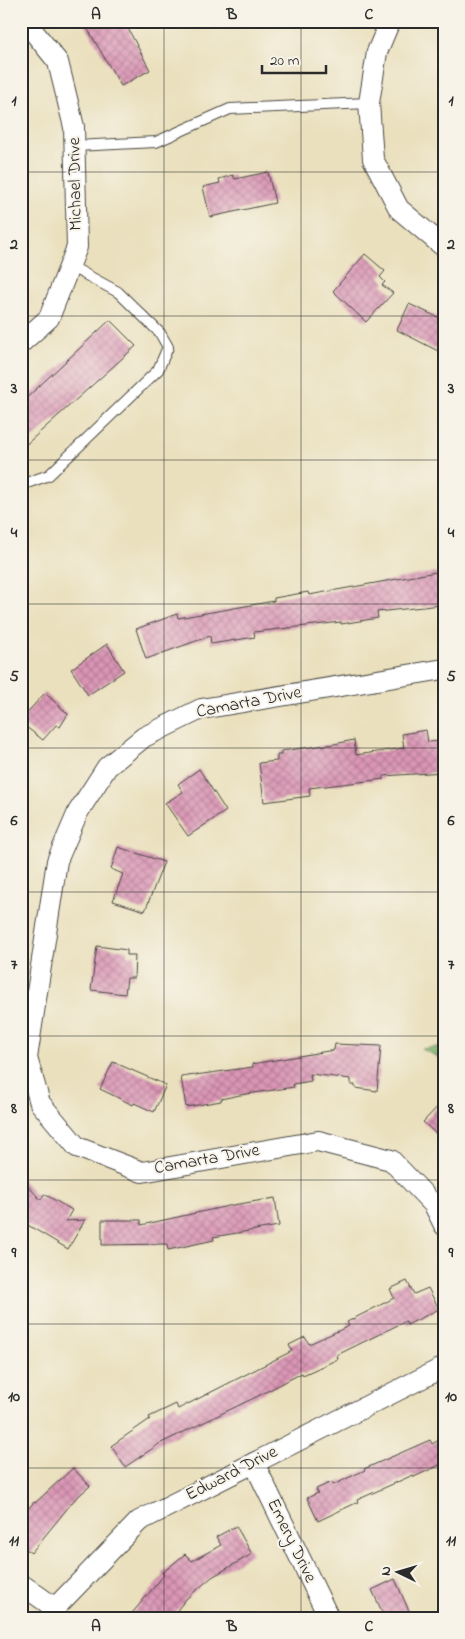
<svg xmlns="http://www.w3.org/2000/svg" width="465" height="1639" viewBox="0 0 465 1639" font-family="'Indie Flower',sans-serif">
<defs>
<pattern id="forest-firs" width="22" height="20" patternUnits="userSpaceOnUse" patternTransform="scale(1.25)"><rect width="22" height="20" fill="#84b873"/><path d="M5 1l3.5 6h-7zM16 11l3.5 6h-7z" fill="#6c965f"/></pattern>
<pattern id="building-cross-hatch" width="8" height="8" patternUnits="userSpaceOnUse" patternTransform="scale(1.25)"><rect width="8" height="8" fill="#db96b6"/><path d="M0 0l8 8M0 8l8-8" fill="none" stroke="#b27b94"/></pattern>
</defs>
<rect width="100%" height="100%" fill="#f7f3e8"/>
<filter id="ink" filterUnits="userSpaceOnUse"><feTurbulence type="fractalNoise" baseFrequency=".02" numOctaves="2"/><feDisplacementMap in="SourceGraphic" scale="10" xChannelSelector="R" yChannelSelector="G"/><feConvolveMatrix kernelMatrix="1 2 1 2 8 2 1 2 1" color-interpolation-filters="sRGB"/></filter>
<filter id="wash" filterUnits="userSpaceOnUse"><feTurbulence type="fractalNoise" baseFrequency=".0096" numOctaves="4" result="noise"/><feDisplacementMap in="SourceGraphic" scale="20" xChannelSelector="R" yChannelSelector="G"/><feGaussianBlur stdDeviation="1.12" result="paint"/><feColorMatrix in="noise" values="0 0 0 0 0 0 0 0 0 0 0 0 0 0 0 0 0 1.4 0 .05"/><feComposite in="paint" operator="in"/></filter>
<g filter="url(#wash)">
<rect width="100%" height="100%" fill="#eae0bd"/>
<polygon fill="url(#forest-firs)" stroke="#58724f" points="444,1046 444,1060 422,1049"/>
<g id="blocks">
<g fill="url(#building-cross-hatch)">
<polygon points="83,21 124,21 150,70 121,86"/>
<polygon points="268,172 275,203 210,217 203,187 220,183 219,179 233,175 235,179"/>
<polygon points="365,254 385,271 380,277 385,282 382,285 393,293 366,322 333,291"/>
<polygon points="409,304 444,320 444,354 397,330"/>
<polygon points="110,320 136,346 21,449 21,403"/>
<polygon points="436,572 441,605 377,612 378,618 341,624 341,622 254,632 255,637 211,644 210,636 146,659 136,629 177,614 178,618 274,601 274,598 308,592 309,595"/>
<polygon points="107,644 124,671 88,695 71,669"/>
<polygon points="45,693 68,714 60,727 56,725 43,740 21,723 21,719"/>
<polygon points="426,730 428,742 444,741 444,772 383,776 384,779 309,788 310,796 264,802 259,763 277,761 277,755 281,755 281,751 334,744 354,740 356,755 404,748 402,734"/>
<polygon points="199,769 226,811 188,836 165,803 183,792 178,784"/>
<polygon points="118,847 164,862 145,911 113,901 123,874 111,869"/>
<polygon points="97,946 127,950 127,955 135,955 134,978 127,978 125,994 91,990"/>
<polygon points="335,1044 381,1046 377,1091 355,1088 355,1085 351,1085 351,1079 310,1074 311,1081 293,1084 294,1087 240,1095 221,1099 221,1101 186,1107 181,1077 253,1067 252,1064 334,1050"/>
<polygon points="113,1062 166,1085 154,1112 134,1103 133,1105 100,1089"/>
<polygon points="444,1100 444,1141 423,1122"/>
<polygon points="21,1179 41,1200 44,1194 72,1210 66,1221 85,1220 68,1249 21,1221"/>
<polygon points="275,1198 279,1226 213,1237 214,1240 168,1250 167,1244 102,1245 102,1220 141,1220 141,1225 233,1205"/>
<polygon points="407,1281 414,1294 428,1288 439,1309 407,1325 406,1321 337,1355 338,1359 303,1375 302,1373 256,1397 159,1444 125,1467 111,1446 150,1419 149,1417 176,1404 178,1409 292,1351 289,1345 305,1337 309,1344 349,1326 347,1322 394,1298 390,1289"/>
<polygon points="444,1437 444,1463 414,1477 413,1475 357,1500 358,1502 318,1521 307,1498 318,1493 316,1489 332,1482 333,1485 365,1470 364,1469 430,1440 432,1444"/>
<polygon points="73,1468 90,1486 75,1499 31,1553 21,1545 21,1517 34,1502 35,1503"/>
<polygon points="236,1526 252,1554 212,1577 186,1599 171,1618 128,1618 164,1575 162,1573 185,1554 192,1561 221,1545 216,1537"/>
<polygon points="395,1579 412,1618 385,1618 372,1590"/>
</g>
</g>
</g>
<g filter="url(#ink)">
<use href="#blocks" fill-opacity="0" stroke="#484641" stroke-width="1"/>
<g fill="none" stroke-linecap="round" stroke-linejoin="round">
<defs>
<g id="service">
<polyline points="75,146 156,142 230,109 369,103"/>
<polyline points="21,485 49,475 158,370 168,347 160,333 118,292 70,266"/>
</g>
<g id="minor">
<polyline points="390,21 377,52 369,103 373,159 399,209 444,247"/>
<polyline points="21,343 49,318 77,247 74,127 58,62 25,21"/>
<polyline points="444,669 201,709 144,737 107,767 78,812 57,861 27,1058 40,1103 77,1147 142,1172 318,1141 391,1160 434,1205 444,1225"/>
<polyline points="254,1463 329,1618"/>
<polyline points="21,1584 55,1608"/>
<polyline points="49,1618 55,1608 139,1521 444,1367"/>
</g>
</defs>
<use href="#service" stroke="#484641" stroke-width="12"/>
<use href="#minor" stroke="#484641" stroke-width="22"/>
<use href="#service" stroke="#fff" stroke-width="10"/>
<use href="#minor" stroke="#fff" stroke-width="20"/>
</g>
</g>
<path fill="none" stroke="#2b2b2b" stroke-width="1" stroke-opacity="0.55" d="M164 21V1618M301 21V1618M21 172H444M21 316H444M21 460H444M21 604H444M21 748H444M21 892H444M21 1036H444M21 1180H444M21 1324H444M21 1468H444"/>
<g text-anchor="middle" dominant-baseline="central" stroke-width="4" stroke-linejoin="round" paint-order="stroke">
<g font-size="18" fill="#2b2b2b" stroke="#f7f3e8">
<text transform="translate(76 184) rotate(-91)">Michael Drive</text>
<text transform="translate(249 703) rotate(-11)">Camarta Drive</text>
<text transform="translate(207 1160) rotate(-10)">Camarta Drive</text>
<text transform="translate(232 1474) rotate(-27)">Edward Drive</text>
<text transform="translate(291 1541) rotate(64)">Emery Drive</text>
</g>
</g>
<rect width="465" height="1639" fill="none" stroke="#f7f3e8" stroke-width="55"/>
<g transform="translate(398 1572) rotate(275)" stroke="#f7f3e8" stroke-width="4" paint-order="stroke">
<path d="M0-4L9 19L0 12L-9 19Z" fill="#2b2b2b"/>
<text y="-8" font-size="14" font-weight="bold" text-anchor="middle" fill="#2b2b2b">N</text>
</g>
<path d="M262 65v8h64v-8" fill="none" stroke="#2b2b2b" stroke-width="2.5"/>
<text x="270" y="65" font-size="15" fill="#2b2b2b" stroke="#f7f3e8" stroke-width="4" paint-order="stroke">20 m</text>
<rect x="28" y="28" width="410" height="1584" fill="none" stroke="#2b2b2b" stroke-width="2"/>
<g font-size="16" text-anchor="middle" font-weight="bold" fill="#2b2b2b">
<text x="96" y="19">A</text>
<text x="232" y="19">B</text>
<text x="369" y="19">C</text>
<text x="14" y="105">1</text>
<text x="451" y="105">1</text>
<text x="14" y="249">2</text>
<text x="451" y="249">2</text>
<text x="14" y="393">3</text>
<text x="451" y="393">3</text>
<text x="14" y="537">4</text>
<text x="451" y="537">4</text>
<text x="14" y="681">5</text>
<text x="451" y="681">5</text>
<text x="14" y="825">6</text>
<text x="451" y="825">6</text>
<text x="14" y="969">7</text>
<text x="451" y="969">7</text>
<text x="14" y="1113">8</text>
<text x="451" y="1113">8</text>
<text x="14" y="1257">9</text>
<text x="451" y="1257">9</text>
<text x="14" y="1401">10</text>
<text x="451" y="1401">10</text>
<text x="14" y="1545">11</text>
<text x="451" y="1545">11</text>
<text x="96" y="1631">A</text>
<text x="232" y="1631">B</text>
<text x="369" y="1631">C</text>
</g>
</svg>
